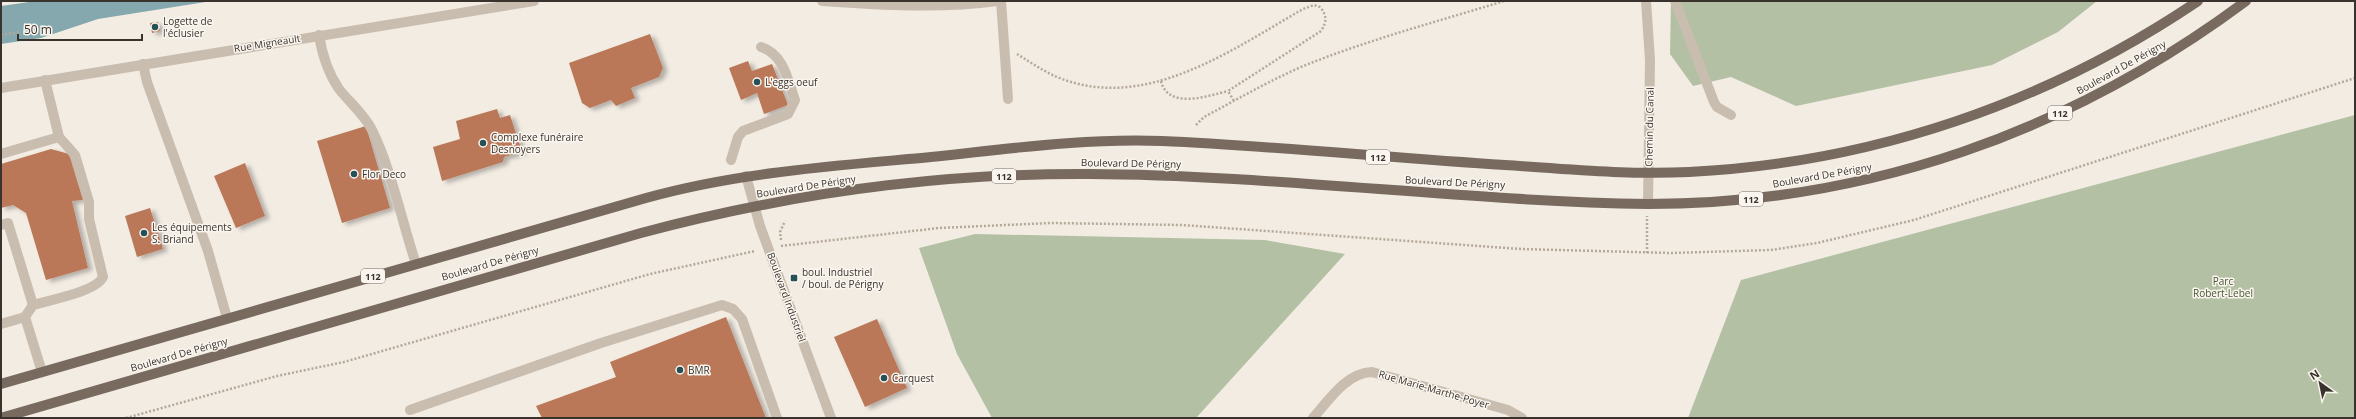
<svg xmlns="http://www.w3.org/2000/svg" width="2356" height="419" viewBox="0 0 2356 419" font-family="'Open Sans',sans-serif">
<defs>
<filter id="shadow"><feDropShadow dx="4.5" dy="2.5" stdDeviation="2" flood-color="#0004"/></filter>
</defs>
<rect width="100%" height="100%" fill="#f2ece3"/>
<g fill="#b4c0a4">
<polygon points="1671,1 2097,1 2058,32 1992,65 1796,106 1731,77 1693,86 1670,54"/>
<polygon points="2355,115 2355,418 1688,418 1741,280"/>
<polygon points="975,234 1265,240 1345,254 1196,418 992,418 957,354 919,248"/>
</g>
<polygon fill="#84a8ad" points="36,1 212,1 98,19 41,38 1,44 1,6"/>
<g fill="#bb7858" filter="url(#shadow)">
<polygon points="158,22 160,31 152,33 150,23"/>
<polygon points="650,34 663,68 659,77 631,88 635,98 616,106 611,100 590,108 582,103 569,63"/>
<polygon points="748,61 752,71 772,64 788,105 764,114 757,93 741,100 729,68"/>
<polygon points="497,109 500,118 510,115 522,152 504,157 503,162 442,181 433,147 460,139 456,121"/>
<polygon points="366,126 390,208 342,223 317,141"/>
<polygon points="51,149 69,154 83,200 72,201 88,268 46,280 26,213 13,205 1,208 1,164"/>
<polygon points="245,163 265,216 236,228 214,176"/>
<polygon points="150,208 163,249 137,257 125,216"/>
<polygon points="726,317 766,418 542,418 536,406 616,377 610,362"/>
<polygon points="877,319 907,388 865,407 834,337"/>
</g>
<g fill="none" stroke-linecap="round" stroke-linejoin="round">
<g stroke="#b5a899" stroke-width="2.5" stroke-dasharray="2 2" stroke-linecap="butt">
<polyline points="1,35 19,32"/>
<path d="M1017 54C1030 62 1043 71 1057 77 1144 113 1230 51 1303 9L1314 5 1320 7C1327 15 1327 22 1321 31L1228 91 1234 101"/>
<path d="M1161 81C1168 110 1208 96 1228 91"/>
<path d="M1196 125 1204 117C1236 100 1267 82 1301 67 1367 40 1436 22 1504 1"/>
<polyline points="781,240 780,232 785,221"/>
<polyline points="781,246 939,228 1051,223 1182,225 1521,249 1671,253 1771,250 1817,243 1914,220 2355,78"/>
<polyline points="1647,253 1647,216"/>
<polyline points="126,418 277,376 344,362 650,274 755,251"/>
</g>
<g stroke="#c9bdaf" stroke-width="10">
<path d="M822 1C880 5 939 9 997 1"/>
<polyline points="1001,1 1008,99"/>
<polyline points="1646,1 1650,60 1648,204"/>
<polyline points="1675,1 1714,102 1717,107 1731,115"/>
<path d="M319 35C322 54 328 73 339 89 350 103 364 114 372 130 391 168 402 222 416 264"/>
<polyline points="143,64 147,82 208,251 227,318"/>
<polyline points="1,88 534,1"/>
<polyline points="1,154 59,137"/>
<path d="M731 160 738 137 743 131 788 114 795 100C788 81 784 54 761 47"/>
<polyline points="746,176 760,226 831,418"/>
<polyline points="1,225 8,223 33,305"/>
<path d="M25 317 33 305C49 300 96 292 103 277L89 219V202L75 155 59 137 45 80"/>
<polyline points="1,324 25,317 42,372"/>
<polyline points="410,410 601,343 722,305 733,309 742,319 777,418"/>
<path d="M1313 418C1329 400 1346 373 1372 372L1508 410 1522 418"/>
</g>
<g stroke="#796a5f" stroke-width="10">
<path d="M1 384 646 198C739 172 835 166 931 157 1008 149 1084 138 1162 141 1276 146 1391 158 1505 165 1566 169 1628 175 1689 172 1872 163 2047 103 2198 1"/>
<path d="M1 418 641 233C787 194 938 173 1089 174 1275 175 1461 201 1648 204 1867 204 2070 132 2246 1"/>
</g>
</g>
<g fill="#255057" stroke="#faf6ef" stroke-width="1.5">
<circle cx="155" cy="27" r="4"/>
<circle cx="757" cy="82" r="4"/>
<circle cx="483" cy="143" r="4"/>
<circle cx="354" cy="174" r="4"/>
<circle cx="144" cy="233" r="4"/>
<rect x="790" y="274" width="8" height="8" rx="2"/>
<circle cx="680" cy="370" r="4"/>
<circle cx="884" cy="378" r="4"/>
</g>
<g text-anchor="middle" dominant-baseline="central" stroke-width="3" stroke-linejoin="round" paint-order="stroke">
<g fill="#faf6ef" stroke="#736d67" stroke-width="1">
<rect x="2048" y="106" width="24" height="14" rx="3"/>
<rect x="1366" y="150" width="24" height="14" rx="3"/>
<rect x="992" y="169" width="24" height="14" rx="3"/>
<rect x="1739" y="192" width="24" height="14" rx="3"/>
<rect x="361" y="269" width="24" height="14" rx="3"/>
</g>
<g font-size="9" font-weight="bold" fill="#39322d">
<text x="2060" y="113">112</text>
<text x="1378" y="157">112</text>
<text x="1004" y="176">112</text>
<text x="1751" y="199">112</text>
<text x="373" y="276">112</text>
</g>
<g font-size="10" fill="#39322d" stroke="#faf6ef" text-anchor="start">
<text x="163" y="21">Logette de<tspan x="163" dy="12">l'éclusier</tspan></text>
<text x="765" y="82">L'eggs oeuf</text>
<text x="491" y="137">Complexe funéraire<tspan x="491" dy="12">Desnoyers</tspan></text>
<text x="362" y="174">Flor Deco</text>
<text x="152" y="227">Les équipements<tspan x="152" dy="12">S. Briand</tspan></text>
<text x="802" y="272">boul. Industriel<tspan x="802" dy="12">/ boul. de Périgny</tspan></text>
<text x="688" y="370">BMR</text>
<text x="892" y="378">Carquest</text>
</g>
<g font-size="10" fill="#39322d" stroke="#faf6ef">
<text transform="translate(267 43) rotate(-9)">Rue Migneault</text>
<text transform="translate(2121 67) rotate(-29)">Boulevard De Périgny</text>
<text transform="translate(1649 127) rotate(-89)">Chemin du Canal</text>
<text transform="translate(1131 163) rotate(1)">Boulevard De Périgny</text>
<text transform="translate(1822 175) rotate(-10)">Boulevard De Périgny</text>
<text transform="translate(1455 182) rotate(3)">Boulevard De Périgny</text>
<text transform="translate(806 186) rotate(-9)">Boulevard De Périgny</text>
<text transform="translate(490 263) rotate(-16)">Boulevard De Périgny</text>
<text transform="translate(787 297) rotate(70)">Boulevard Industriel</text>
<text transform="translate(179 354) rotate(-16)">Boulevard De Périgny</text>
<text transform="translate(1434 389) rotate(16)">Rue Marie-Marthe-Poyer</text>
</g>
<g font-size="10" fill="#465532" stroke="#faf6ef">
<text x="2223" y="281">Parc<tspan x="2223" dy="12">Robert-Lebel</tspan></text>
</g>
</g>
<rect width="2356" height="419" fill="none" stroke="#39322d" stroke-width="4"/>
<g transform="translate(2320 383) rotate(327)" stroke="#faf6ef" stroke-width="3" paint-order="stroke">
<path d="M0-3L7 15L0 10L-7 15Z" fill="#39322d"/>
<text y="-6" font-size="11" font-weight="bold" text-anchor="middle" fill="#39322d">N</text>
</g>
<path d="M18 34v6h124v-6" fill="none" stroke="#39322d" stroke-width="2"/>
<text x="24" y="34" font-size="12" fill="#39322d" stroke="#faf6ef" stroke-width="3" paint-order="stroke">50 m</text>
</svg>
